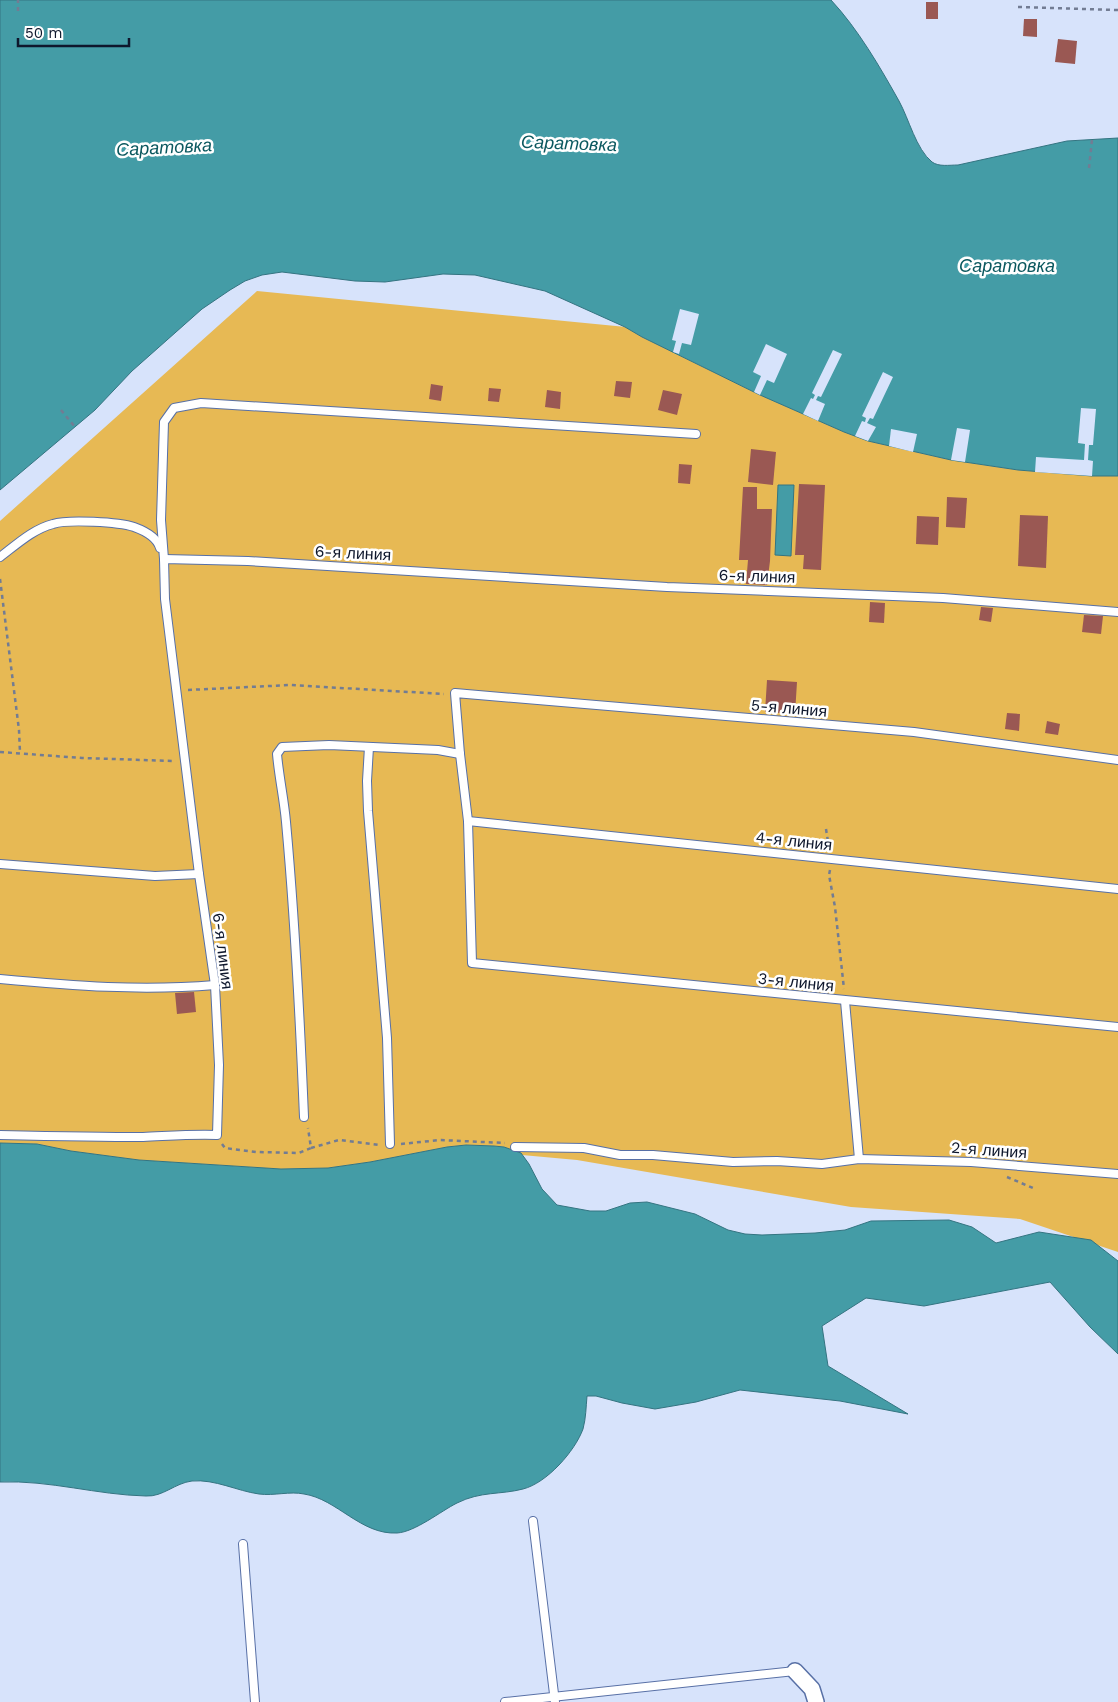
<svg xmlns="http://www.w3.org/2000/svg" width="1118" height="1702" viewBox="0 0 1118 1702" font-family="'Work Sans',sans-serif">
<rect width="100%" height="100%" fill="#d7e3fb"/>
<polygon fill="#e7b954" points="257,291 626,327 642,337 760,395 844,432 868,441 951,460 1018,470 1092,476 1118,476 1118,1252 1020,1219 851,1207 577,1160 522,1155 504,1147 494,1146 466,1145 447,1147 370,1162 328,1168 281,1169 139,1160 71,1151 37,1144 0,1143 0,521"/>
<g fill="#449ca6" stroke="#347481">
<path d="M0 0H831C858 29 880 67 899 101 909 119 916 149 932 162 939 167 949 165 958 165L1067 141 1118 138V476H1092L1018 470 951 460 868 441 844 432 760 395 642 337 625 327 545 291 475 275 443 274 385 282 355 281 282 272 262 275 245 281 230 290 202 309 132 371 95 410 0 490Z"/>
<polygon points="778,485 794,485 791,556 775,555"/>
<path d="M0 1143 37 1144 71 1151 139 1160 281 1169 328 1168 370 1162 447 1147 466 1145 494 1146 504 1147 521 1153 529 1164 542 1189 557 1205 590 1211H606L630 1203 647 1202 695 1214 728 1230 745 1234 762 1235 815 1233 845 1230 871 1221 949 1220 972 1227 996 1243 1039 1232 1091 1240 1118 1261V1354L1090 1327 1050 1282 924 1306 866 1298 822 1326 828 1366 908 1414 840 1401 740 1390 696 1402 655 1409 622 1403 596 1396H587C586 1407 586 1418 583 1429 575 1451 547 1483 523 1489 500 1495 481 1491 457 1503 441 1511 415 1532 397 1533 361 1535 337 1499 304 1494 290 1491 274 1496 259 1494 237 1491 215 1479 192 1481 175 1483 163 1497 146 1496 97 1495 50 1480 0 1482Z"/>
</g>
<g fill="#d7e3fb">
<polygon points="680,309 699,314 691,345 682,343 679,354 673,352 676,341 672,340"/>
<polygon points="766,344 787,354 774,383 767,380 760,395 754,392 761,376 753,372"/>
<polygon points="833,350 842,354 821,397 818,396 816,400 825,404 818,421 803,414 811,398 813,399 815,395 812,393"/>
<polygon points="883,372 893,377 873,419 870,418 867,423 876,427 868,441 855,436 862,421 865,422 866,418 862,416"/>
<polygon points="1081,408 1096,409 1093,445 1089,445 1088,460 1093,461 1092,476 1035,472 1036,457 1084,460 1085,444 1078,443"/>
<polygon points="957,428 970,430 965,462 951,460"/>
<polygon points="891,429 917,434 913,452 889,446"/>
</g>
<g fill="#9a5853">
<rect x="926" y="2" width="12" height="17"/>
<polygon points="1024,19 1037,19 1037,37 1023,36"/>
<polygon points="1058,39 1077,41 1075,64 1055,62"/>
<polygon points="616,381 632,382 630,398 614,396"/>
<polygon points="431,384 443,386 441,401 429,399"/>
<polygon points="489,388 501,389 499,402 488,401"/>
<polygon points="547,390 561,392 560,409 545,407"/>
<polygon points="663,390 682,394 677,415 658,410"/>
<polygon points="751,449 776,452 773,485 748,482"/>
<polygon points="679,464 692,465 690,484 678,483"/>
<polygon points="799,484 825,485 821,570 803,569 804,555 795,555"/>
<polygon points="743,487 757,487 757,509 772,509 770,561 767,585 746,584 748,560 739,560"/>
<polygon points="947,497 967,498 965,528 946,527"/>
<polygon points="1020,515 1048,516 1046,568 1018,566"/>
<polygon points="917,516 939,517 938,545 916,544"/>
<polygon points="870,602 885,603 884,623 869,622"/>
<polygon points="981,607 993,608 991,622 979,620"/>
<polygon points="1084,615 1103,616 1101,634 1082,632"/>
<polygon points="767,680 797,682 795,714 765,712"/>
<polygon points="1007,713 1020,714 1019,731 1005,729"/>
<polygon points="1047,721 1060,724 1058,735 1045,733"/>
<polygon points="194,992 196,1012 177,1014 175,993"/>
</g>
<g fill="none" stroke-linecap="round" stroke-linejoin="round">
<defs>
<g id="service">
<path d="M0 557C16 545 33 529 53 524 68 519 119 522 134 527 145 531 157 537 160 548"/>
<polyline points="164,559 161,520 164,422 174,408 201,403 696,434"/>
<polyline points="369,747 367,781 368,811 387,1038 390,1144"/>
<polyline points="1118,760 914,732 455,693 460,754 468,821 472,963 1118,1027"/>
<polyline points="468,821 1118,889"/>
<polyline points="0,864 155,876 199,874"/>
<path d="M0 979C74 986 141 991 215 985"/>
<polyline points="845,1001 859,1159"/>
<path d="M304 1117C300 1019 295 920 286 822 284 799 279 777 277 754L282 747 329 745 438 750 460 754"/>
<path d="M0 1135C48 1136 96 1137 143 1137 168 1136 192 1134 217 1135L219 1065 215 985 199 874 165 599 164 559 248 561 667 587 943 598 1118 612"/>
<polyline points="515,1147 584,1148 620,1155 653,1155 733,1162 777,1161 822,1164 859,1159 971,1162 1118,1174"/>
<polyline points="533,1521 555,1702"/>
<polyline points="243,1544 255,1702"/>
<polyline points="505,1702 795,1671"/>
</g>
<polyline id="minor" points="795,1671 812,1689 816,1702"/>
</defs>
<use href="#service" stroke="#5870a6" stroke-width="10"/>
<use href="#minor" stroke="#5870a6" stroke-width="18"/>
<g stroke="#727c93" stroke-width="2.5" stroke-dasharray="4 4" stroke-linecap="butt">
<polyline points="1018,7 1118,10"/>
<polyline points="18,11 18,0"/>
<polyline points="1089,168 1092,140"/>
<polyline points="61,410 75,427"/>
<polyline points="0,579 19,730 20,753"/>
<polyline points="188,690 290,685 444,694"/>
<polyline points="0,752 82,758 174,761"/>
<polyline points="826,829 829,848"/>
<polyline points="830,870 829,875 835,907 844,989"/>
<polyline points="222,1144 225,1148 256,1152 299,1153 311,1148 308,1128"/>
<polyline points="401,1144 440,1140 505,1143"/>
<polyline points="311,1148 339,1140 380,1145"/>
<polyline points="1007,1177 1033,1188"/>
</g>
<use href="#service" stroke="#fff" stroke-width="8"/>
<use href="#minor" stroke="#fff" stroke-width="15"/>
</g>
<g text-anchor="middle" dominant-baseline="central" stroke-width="5" stroke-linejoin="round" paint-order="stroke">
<g font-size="16" fill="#0e172c" stroke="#fff">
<text transform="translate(353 553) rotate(3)">6-я линия</text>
<text transform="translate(757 576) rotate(2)">6-я линия</text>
<text transform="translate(789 708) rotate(5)">5-я линия</text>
<text transform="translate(794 841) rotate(6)">4-я линия</text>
<text transform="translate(223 951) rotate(83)">6-я линия</text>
<text transform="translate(796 982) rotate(6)">3-я линия</text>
<text transform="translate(989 1150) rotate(4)">2-я линия</text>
</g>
<g font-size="18" font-style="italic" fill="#0b585f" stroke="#fff">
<text transform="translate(569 143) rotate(2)">Саратовка</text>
<text transform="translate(164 147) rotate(-3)">Саратовка</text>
<text x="1007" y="265">Саратовка</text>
</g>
</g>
<path d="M18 38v8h111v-8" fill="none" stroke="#0e172c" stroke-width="2.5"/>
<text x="25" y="38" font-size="15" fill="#0e172c" stroke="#ffffff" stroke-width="4" paint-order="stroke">50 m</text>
</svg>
